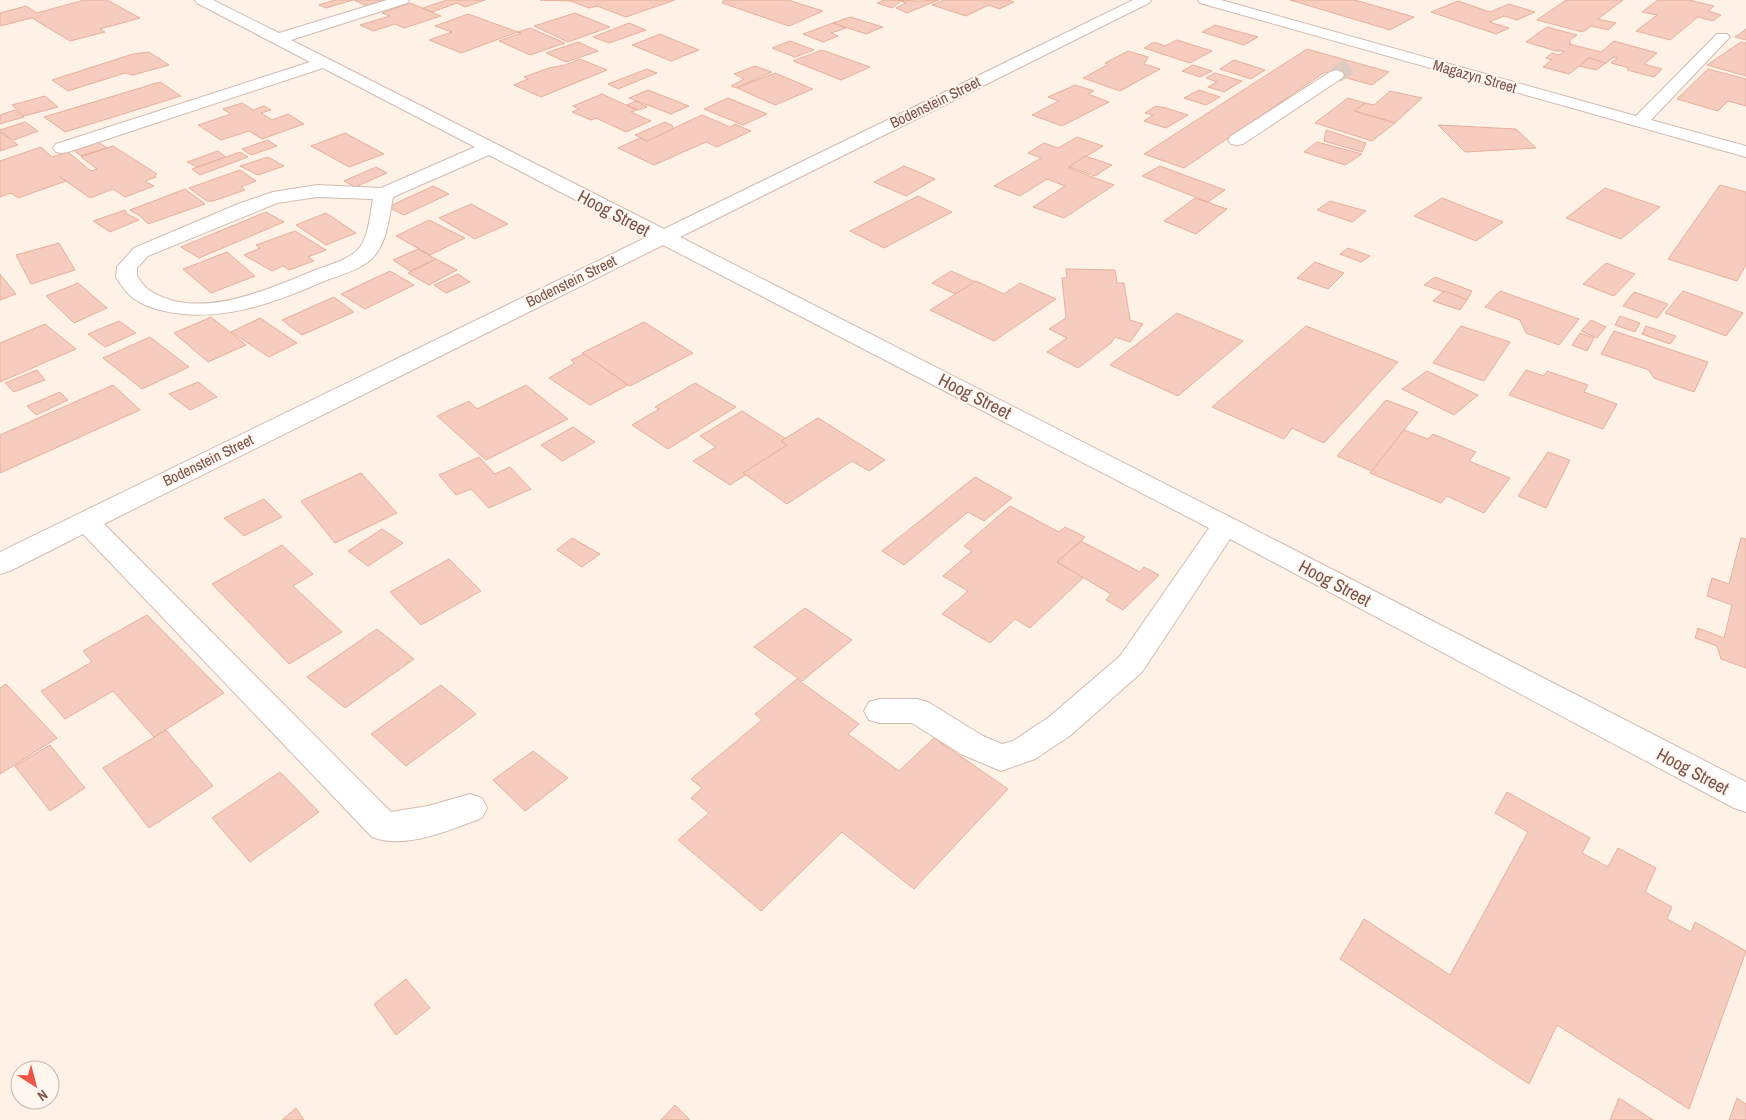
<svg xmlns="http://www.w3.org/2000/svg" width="1746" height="1120" viewBox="0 0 1746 1120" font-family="'Archivo Narrow',sans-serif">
<rect width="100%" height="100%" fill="#fef2e7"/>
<g fill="#f5ccbd" stroke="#e8af9d">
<polygon points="84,0 107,0 140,18 100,29 105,32 70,41 32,18 0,26 0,13 26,6 37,13"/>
<polygon points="335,0 353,0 326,8 319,5"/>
<polygon points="354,0 385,0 366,6"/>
<polygon points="447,0 485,0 465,7 457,3 432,12 423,8"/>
<polygon points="540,0 675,0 626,17 597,6 589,8 570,1"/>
<polygon points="724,0 788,0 823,11 789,26 722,3"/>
<polygon points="884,0 918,1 939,0 907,13 896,8 906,3 901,1 892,8 877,3"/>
<polygon points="944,0 1008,0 1014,2 999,9 989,5 966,16 932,5"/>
<polygon points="1290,0 1355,0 1414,17 1390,30"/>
<polygon points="1566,0 1623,0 1598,19 1616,23 1608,30 1591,26 1583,32 1537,20"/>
<polygon points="1658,0 1689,0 1714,6 1708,11 1721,15 1713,21 1698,17 1670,40 1636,31 1657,15 1642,12"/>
<polygon points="1458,1 1490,12 1509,4 1535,12 1517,20 1504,16 1489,22 1509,28 1496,34 1431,12"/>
<polygon points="410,3 441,16 404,28 395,24 373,31 360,25 390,16 382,13"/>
<polygon points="575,13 610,27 568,42 534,26"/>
<polygon points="468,14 518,32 461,53 429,40 452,32 435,26"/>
<polygon points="850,17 883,27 866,34 833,23"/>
<polygon points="629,23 646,30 609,43 593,37"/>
<polygon points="833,23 846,28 831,33 838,36 823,42 803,34"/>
<polygon points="1215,25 1258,37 1244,45 1202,32"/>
<polygon points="1547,27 1577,35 1569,41 1571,43 1569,44 1601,52 1614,41 1657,53 1644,64 1662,69 1654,77 1627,70 1629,68 1611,63 1617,58 1614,57 1606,63 1589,58 1569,74 1543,67 1552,60 1546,58 1552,53 1559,55 1565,51 1556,51 1526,42"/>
<polygon points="530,28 565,43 530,55 499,41 521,33 518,32"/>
<polygon points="1746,29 1746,40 1735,37"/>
<polygon points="660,34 699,50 671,61 632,45"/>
<polygon points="1177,40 1212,51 1190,63 1144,48 1154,42 1165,46"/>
<polygon points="790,41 814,50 795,57 772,48"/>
<polygon points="578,42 598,51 566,62 546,53"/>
<polygon points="1741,42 1746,43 1746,76 1707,65"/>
<polygon points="1307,49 1389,72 1372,85 1325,72 1184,168 1144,154"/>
<polygon points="822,50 870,67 841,80 793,61"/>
<polygon points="1128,51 1148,57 1144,64 1160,69 1120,91 1083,78 1109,64 1105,63"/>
<polygon points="149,52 169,65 133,75 125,73 68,91 52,80 133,54"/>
<polygon points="1589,58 1606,63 1596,70 1579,66"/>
<polygon points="580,59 607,70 541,97 514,85 528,79 524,77 549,68 565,65"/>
<polygon points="1234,60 1265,70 1251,79 1220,69"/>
<polygon points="1193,65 1212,71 1200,77 1182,71"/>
<polygon points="755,66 772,72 736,88 731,86 744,79 734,74"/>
<polygon points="647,69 657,73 618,89 608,84"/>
<polygon points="1708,69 1746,79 1746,106 1728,101 1718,111 1677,99"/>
<polygon points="775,73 813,89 775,105 737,88"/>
<polygon points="1215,73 1242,81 1224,92 1208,87 1217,82 1206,78"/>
<polygon points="160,82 181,96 65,132 44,117"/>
<polygon points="1075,85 1094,91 1088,94 1109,102 1062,126 1032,115 1059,101 1048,97"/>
<polygon points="648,90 689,106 671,114 629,98"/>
<polygon points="1199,90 1220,97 1206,105 1184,98"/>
<polygon points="1390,91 1422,98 1395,123 1354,111 1365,103 1374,105"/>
<polygon points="602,94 637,110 631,112 651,121 626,132 596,118 591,120 572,112 579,109 573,106"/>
<polygon points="45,96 58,107 24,116 12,105"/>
<polygon points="728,98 767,114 743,125 704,109"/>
<polygon points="1348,98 1365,103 1354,111 1395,123 1372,141 1315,123"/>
<polygon points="636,101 647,107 639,110 627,105"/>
<polygon points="242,103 253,110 264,106 271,110 261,113 272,120 288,114 304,124 262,139 249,131 221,140 198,125 231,114 223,109"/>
<polygon points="1156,106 1166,108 1188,115 1166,128 1144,121 1153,115 1145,113"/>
<polygon points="15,110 24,117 0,124 0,115"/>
<polygon points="702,115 730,127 735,124 751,131 717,147 706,142 654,165 618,148 640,138 646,141"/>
<polygon points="25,122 38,131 14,140 0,132 0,130"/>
<polygon points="665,122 673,126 672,127 673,129 647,141 635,135"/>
<polygon points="1438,125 1516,129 1536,148 1465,152"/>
<polygon points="1326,130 1366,143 1362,152 1324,141"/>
<polygon points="0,132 18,145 0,151"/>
<polygon points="345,133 384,154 349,167 311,146"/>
<polygon points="1077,137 1103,146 1068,168 1114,185 1064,218 1033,207 1065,186 1047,179 1020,196 994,186 1041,158 1028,153 1044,143 1058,148"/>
<polygon points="268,140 277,146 251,155 242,149"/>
<polygon points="97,141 107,148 81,156 72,149"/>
<polygon points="1317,142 1362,154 1345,165 1304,152"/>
<polygon points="113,146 157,174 154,176 156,177 145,181 154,186 125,197 113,189 90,198 59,176 66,181 18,198 11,193 0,197 0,161 41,147 52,157 68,152 91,171 97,169 81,157"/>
<polygon points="218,151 226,157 197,167 187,162"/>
<polygon points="240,152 248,157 200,175 192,169"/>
<polygon points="1085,156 1112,165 1095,176 1069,167"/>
<polygon points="268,157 284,166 258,175 240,166"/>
<polygon points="904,166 916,171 935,179 906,196 874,182"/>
<polygon points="1160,166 1225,190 1208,202 1142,176"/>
<polygon points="376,167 387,173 355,187 344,181"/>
<polygon points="240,170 256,181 241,187 245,190 213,201 207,201 189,188"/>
<polygon points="1720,185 1746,192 1746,265 1737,281 1668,259"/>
<polygon points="433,186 449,194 404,215 388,207"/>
<polygon points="1605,188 1660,207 1621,239 1566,218"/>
<polygon points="185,189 205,204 148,224 140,216 130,210"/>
<polygon points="918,196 952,212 884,248 850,231"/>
<polygon points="1195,198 1227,209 1196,234 1164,221"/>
<polygon points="1442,198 1503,222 1476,241 1414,216"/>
<polygon points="1330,201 1366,211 1352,222 1317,210"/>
<polygon points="471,204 508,224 475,239 439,218"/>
<polygon points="125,210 127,214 139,220 110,232 93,221"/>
<polygon points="266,212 284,222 199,258 181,247"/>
<polygon points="326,213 356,233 326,245 296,225"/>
<polygon points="429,220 465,238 430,255 396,236"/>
<polygon points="295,231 326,250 308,257 314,261 289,270 283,266 272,271 244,255 260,248 256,245"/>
<polygon points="59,243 75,270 31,284 16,255"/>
<polygon points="1348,248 1370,256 1361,262 1340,254"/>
<polygon points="418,249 436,259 410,271 393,260"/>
<polygon points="227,252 255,276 211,293 183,269"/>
<polygon points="436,259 457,270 429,285 408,273"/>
<polygon points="1315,262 1344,273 1328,289 1297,278"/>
<polygon points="1606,263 1635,274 1614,296 1583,284"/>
<polygon points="1066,269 1115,270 1117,283 1124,283 1130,320 1143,324 1130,342 1115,337 1111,343 1078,368 1047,352 1067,338 1049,329 1066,318 1062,278 1067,278"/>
<polygon points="390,271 414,285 365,309 341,294"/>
<polygon points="951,271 978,283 959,296 932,283"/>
<polygon points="0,274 16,294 0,300"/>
<polygon points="458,274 470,282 446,293 434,285"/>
<polygon points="1435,277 1472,291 1467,300 1424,285"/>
<polygon points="976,281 1004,294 1020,283 1056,299 994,341 930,310"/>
<polygon points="78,283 107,308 74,323 46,296"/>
<polygon points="1444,291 1455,295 1467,300 1460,310 1433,301"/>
<polygon points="1500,291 1579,319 1559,345 1526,333 1520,320 1485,307"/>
<polygon points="1683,291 1719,304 1743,313 1726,336 1665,313"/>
<polygon points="1634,292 1668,304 1657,318 1623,306"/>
<polygon points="334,297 354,312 302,335 282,320"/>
<polygon points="1177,313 1243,341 1178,396 1110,365"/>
<polygon points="1620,316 1640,323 1635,332 1615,325"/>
<polygon points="211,317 246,345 208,362 174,333"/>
<polygon points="260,318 297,343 269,357 231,332"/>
<polygon points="1591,320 1606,327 1597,338 1581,331"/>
<polygon points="119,321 136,333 105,347 88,334"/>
<polygon points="644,322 693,353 630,386 582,353"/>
<polygon points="45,324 76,349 0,382 0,343"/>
<polygon points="1306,326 1398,362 1324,443 1292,428 1284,439 1212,407"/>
<polygon points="1461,326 1510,342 1484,381 1433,363"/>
<polygon points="1646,326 1676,336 1670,344 1642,334"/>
<polygon points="1614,331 1708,362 1694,392 1654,378 1649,370 1601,354"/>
<polygon points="1580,333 1594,338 1587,351 1572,345"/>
<polygon points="150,337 189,367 142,389 103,358"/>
<polygon points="584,354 628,385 590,405 549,378 575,363 571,360"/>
<polygon points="37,370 45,380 14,392 5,383"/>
<polygon points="1526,370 1544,376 1547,371 1588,385 1584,392 1617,404 1603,429 1509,395"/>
<polygon points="1427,371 1478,395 1454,415 1402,389"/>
<polygon points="198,382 217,397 190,410 169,394"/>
<polygon points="695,383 736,407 668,449 632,425 659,409 655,407"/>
<polygon points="113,385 140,410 0,473 0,435"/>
<polygon points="526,385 568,419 486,460 437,416 469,401 477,409"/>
<polygon points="60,392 68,400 36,415 27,406"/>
<polygon points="1386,400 1418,412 1372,471 1337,456"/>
<polygon points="742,411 794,444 730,485 693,461 716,447 700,436"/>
<polygon points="818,418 885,460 869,471 852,461 787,504 743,473 787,445 781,441"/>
<polygon points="573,427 595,442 562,461 541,445"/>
<polygon points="1404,430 1428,439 1433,434 1476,452 1469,461 1510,478 1484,513 1447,496 1441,503 1370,473"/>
<polygon points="1548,452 1570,460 1546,508 1518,496"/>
<polygon points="479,457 495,474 510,467 531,489 489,508 471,489 456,495 439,475"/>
<polygon points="361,473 397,513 335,543 301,501"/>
<polygon points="975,477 1012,498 984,521 968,512 904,565 882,551"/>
<polygon points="264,499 282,517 244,536 224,518"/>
<polygon points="1010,506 1059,532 1065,527 1085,537 1057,562 1084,577 1030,628 1015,619 990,643 942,614 968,591 943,576 972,551 964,546"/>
<polygon points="382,529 403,543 368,566 348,551"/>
<polygon points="572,538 600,554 582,567 557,550"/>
<polygon points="1741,538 1746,539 1746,668 1721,659 1717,646 1695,638 1698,628 1724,638 1732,605 1707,596 1712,578 1729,584"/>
<polygon points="1081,541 1140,572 1144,567 1159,575 1123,610 1106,600 1111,594 1057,562"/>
<polygon points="282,545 313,574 293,586 342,632 289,664 212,584"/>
<polygon points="449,559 481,591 421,625 390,592"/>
<polygon points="805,608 852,640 802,681 754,647"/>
<polygon points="147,615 224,693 154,737 113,691 65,719 41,691 92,662 83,651"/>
<polygon points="377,629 414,659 345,708 307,677"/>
<polygon points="797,679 859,724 848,734 899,771 934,738 1008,789 914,889 842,832 761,911 678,840 709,813 691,798 702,788 691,779 762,720 755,714"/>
<polygon points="6,684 57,738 0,774 0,688"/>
<polygon points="441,685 476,714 406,766 371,734"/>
<polygon points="166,730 213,786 149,828 103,768"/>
<polygon points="50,745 85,788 50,811 15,766"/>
<polygon points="533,751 568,778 525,811 493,780"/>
<polygon points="280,772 319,812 250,862 212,818"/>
<polygon points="1507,792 1590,838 1582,853 1608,867 1618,848 1656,868 1645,892 1672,907 1667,919 1691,932 1695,922 1746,951 1689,1109 1557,1025 1529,1084 1340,959 1364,919 1450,975 1528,832 1495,813"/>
<polygon points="406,979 430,1008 396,1035 374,1004"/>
<polygon points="1619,1098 1653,1120 1610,1120"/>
<polygon points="1737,1098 1746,1104 1746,1120 1729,1120"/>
<polygon points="675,1105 690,1120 661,1120"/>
<polygon points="296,1108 304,1120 282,1120"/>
</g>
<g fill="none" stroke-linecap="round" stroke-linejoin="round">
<polyline stroke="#ddcac0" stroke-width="16" stroke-dasharray="16 8" stroke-linecap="butt" points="1336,75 1354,63"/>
<defs>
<g id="minor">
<path d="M195 0H213L279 33 387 0H409L407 3 291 40 664 229 1133 0H1151L1149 3 680 237 1234 519 1746 782V812L1734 808 1230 539 1142 672 1071 735 1035 759 1001 771 961 754 912 723H880L869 720 864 711 869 702 880 699H917L928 702 983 736 1002 744 1013 741 1049 717 1120 656 1209 528 663 245 104 524 391 812 428 806 470 794 482 798 487 808 482 818C449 830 406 850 372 837L83 534 10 571 0 574V552L647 237 489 155 393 197C389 216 388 239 375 255 363 270 339 275 322 282 272 304 218 323 164 311 154 309 141 304 133 298 126 292 120 284 116 277L117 267 134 248 238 204 273 192 317 185 381 188 475 147 323 68 68 152 62 153 56 152 53 148 56 144 310 62 197 3ZM317 197 373 199C370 214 369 235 360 247 351 260 327 265 313 271 266 290 197 322 149 290 144 287 140 280 137 276V268L148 256 277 203Z"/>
<polygon points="1198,0 1221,0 1636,116 1717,34 1727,34 1730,37 1727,40 1651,120 1746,146 1746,157 1200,3"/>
<polygon points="1336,70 1342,72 1344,75 1342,78 1243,144 1237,145 1231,144 1228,140 1231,136 1330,72"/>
</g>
</defs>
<use href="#minor" stroke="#d3baaf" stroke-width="2"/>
<use href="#minor" fill="#fff" fill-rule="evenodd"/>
</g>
<g text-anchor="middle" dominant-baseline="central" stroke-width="4" stroke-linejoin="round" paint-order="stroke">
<g font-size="15" fill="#7a5449" stroke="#fff6ef">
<text transform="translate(1475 76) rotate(16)">Magazyn Street</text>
<text transform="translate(935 102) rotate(-26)">Bodenstein Street</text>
<text transform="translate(571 281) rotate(-26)">Bodenstein Street</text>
<text transform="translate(208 460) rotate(-26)">Bodenstein Street</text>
</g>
<g font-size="18" fill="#7a5449" stroke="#fff6ef">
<text transform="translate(614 213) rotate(28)">Hoog Street</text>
<text transform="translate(975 396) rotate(27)">Hoog Street</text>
<text transform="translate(1335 583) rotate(28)">Hoog Street</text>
<text transform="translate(1693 771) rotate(28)">Hoog Street</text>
</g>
</g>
<g transform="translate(35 1085) rotate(144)"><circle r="24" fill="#fff6ef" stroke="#cab5ad"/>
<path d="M0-4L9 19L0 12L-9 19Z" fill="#ee5546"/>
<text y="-8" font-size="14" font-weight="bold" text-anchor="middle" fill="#7a5449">N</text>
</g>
</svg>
